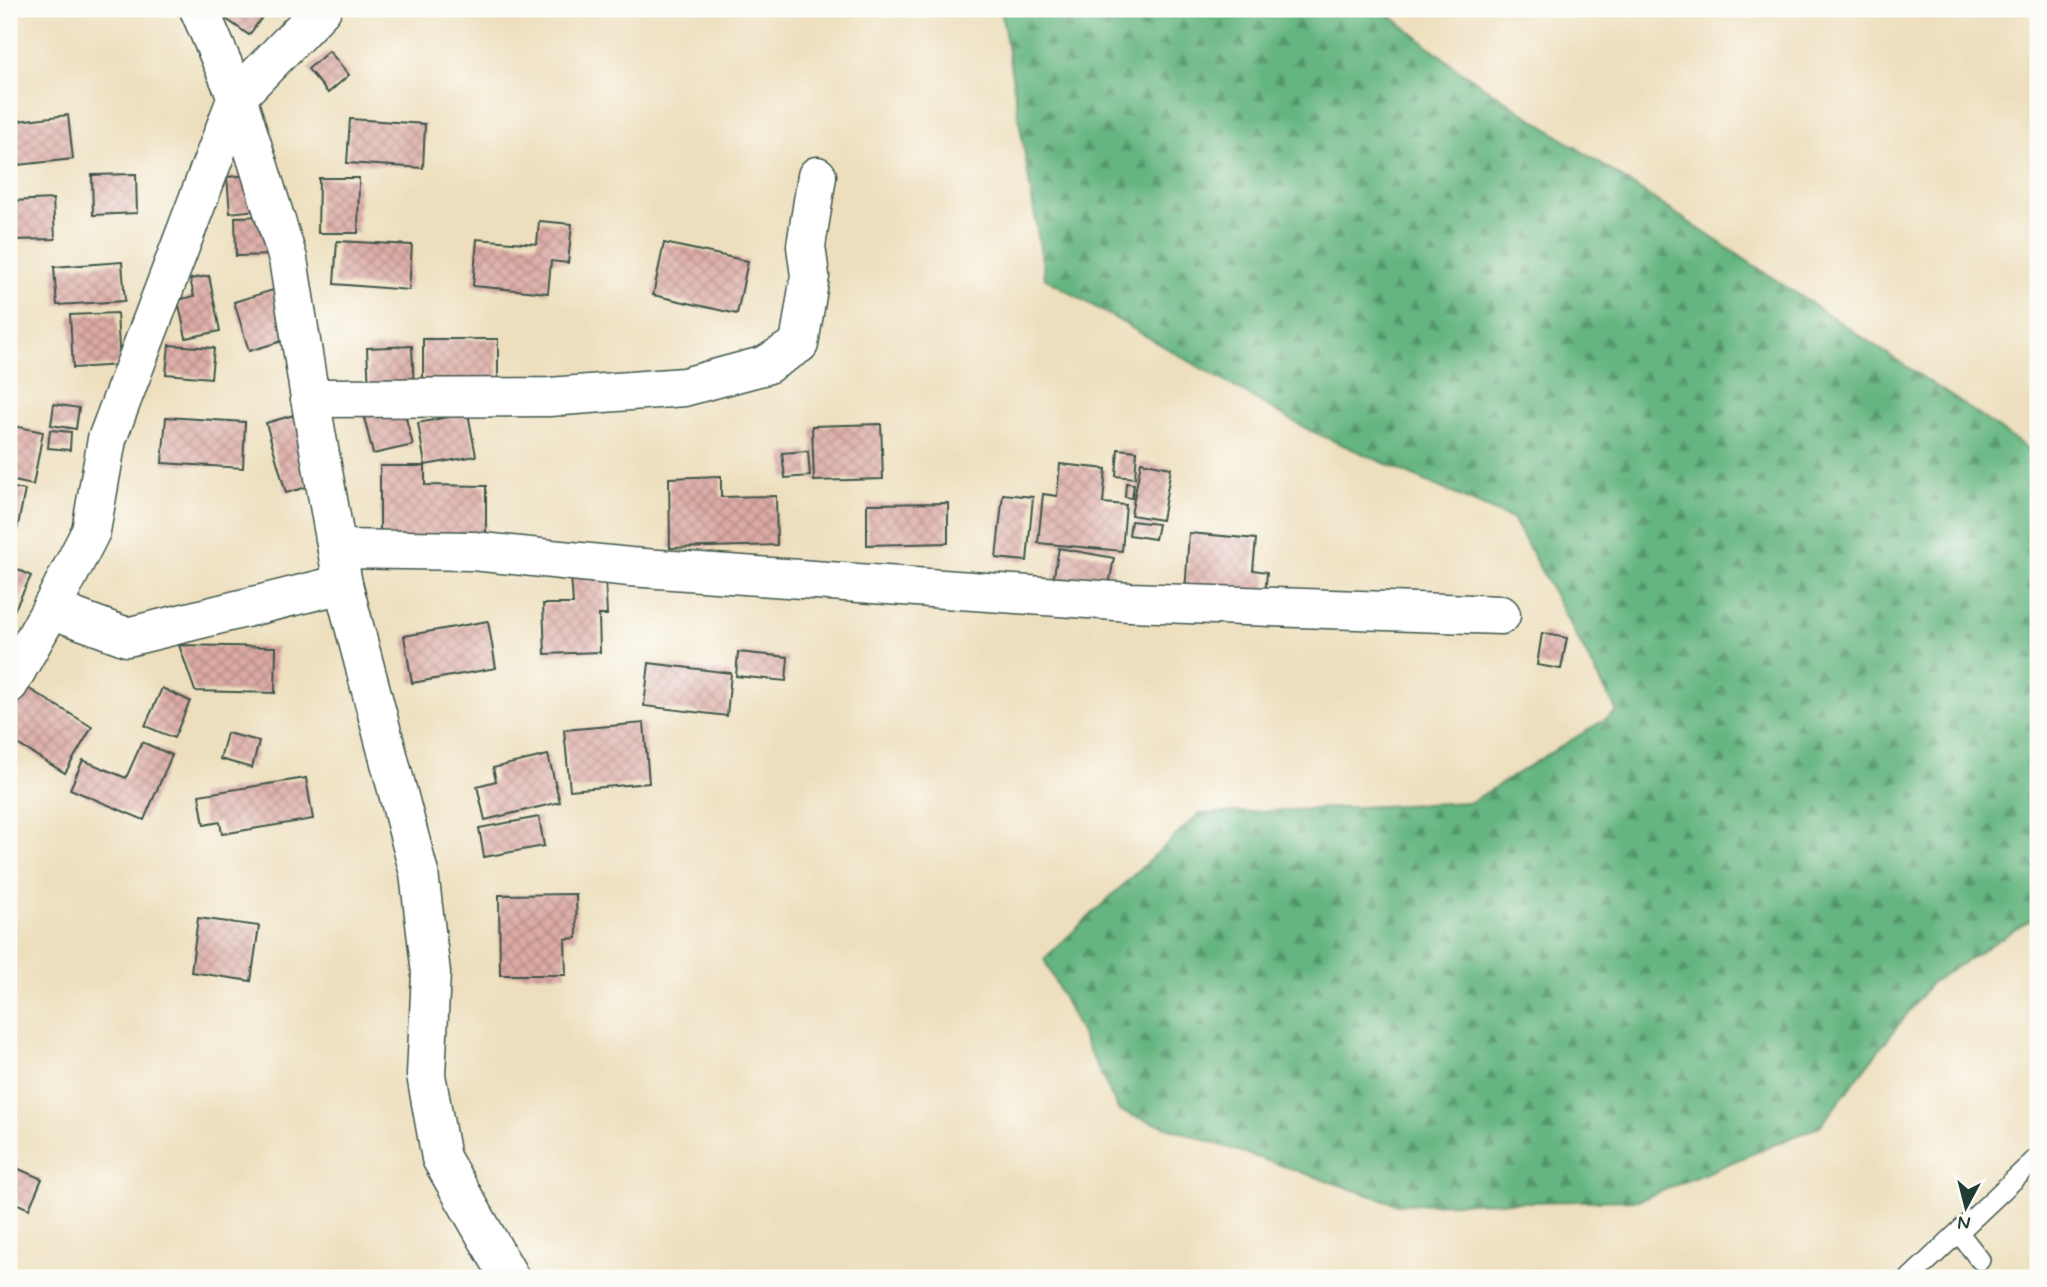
<svg xmlns="http://www.w3.org/2000/svg" width="2047" height="1287" viewBox="0 0 2047 1287" font-family="Mynerve,sans-serif">
<defs>
<pattern id="forest-firs" width="22" height="20" patternUnits="userSpaceOnUse" patternTransform="scale(1.75)"><rect width="22" height="20" fill="#65b580"/><path d="M5 1l3.5 6h-7zM16 11l3.5 6h-7z" fill="#53946a"/></pattern>
<pattern id="building-cross-hatch" width="8" height="8" patternUnits="userSpaceOnUse" patternTransform="scale(1.75)"><rect width="8" height="8" fill="#ddaaa5"/><path d="M0 0l8 8M0 8l8-8" fill="none" stroke="#b38c87"/></pattern>
</defs>
<rect width="100%" height="100%" fill="#fdfcf7"/>
<filter id="ink" filterUnits="userSpaceOnUse"><feTurbulence type="fractalNoise" baseFrequency=".0143" numOctaves="2"/><feDisplacementMap in="SourceGraphic" scale="14" xChannelSelector="R" yChannelSelector="G"/><feConvolveMatrix kernelMatrix="1 2 1 2 8 2 1 2 1" color-interpolation-filters="sRGB"/></filter>
<filter id="wash" filterUnits="userSpaceOnUse"><feTurbulence type="fractalNoise" baseFrequency=".00686" numOctaves="4" result="noise"/><feDisplacementMap in="SourceGraphic" scale="28" xChannelSelector="R" yChannelSelector="G"/><feGaussianBlur stdDeviation="1.57" result="paint"/><feColorMatrix in="noise" values="0 0 0 0 0 0 0 0 0 0 0 0 0 0 0 0 0 1.4 0 .05"/><feComposite in="paint" operator="in"/></filter>
<g filter="url(#wash)">
<rect width="100%" height="100%" fill="#eddfbd"/>
<polygon fill="url(#forest-firs)" stroke="#42795a" stroke-width="2" points="1001,9 1382,9 1459,70 1960,402 2038,456 2038,915 1931,983 1820,1126 1640,1200 1396,1204 1119,1111 1044,959 1199,814 1471,802 1617,712 1514,520 1309,430 1045,278"/>
<g id="blocks">
<g fill="url(#building-cross-hatch)">
<polygon points="218,9 268,9 249,35 222,16"/>
<polygon points="329,51 349,75 328,93 308,69"/>
<polygon points="68,115 73,159 9,166 9,122"/>
<polygon points="350,119 425,124 423,168 347,163"/>
<polygon points="136,174 137,213 93,215 92,175"/>
<polygon points="262,174 266,209 230,213 227,177"/>
<polygon points="319,178 359,178 358,233 318,233"/>
<polygon points="53,199 55,239 11,240 10,201"/>
<polygon points="279,216 280,255 236,256 235,217"/>
<polygon points="539,221 572,224 568,263 551,261 548,293 473,286 477,239 537,244"/>
<polygon points="337,241 412,245 409,290 334,284"/>
<polygon points="664,243 748,261 737,314 653,295"/>
<polygon points="122,262 125,301 57,305 54,267"/>
<polygon points="209,276 220,331 186,338 178,300 194,296 190,279"/>
<polygon points="283,287 299,336 249,351 234,302"/>
<polygon points="117,313 120,365 73,368 70,315"/>
<rect x="423" y="339" width="75" height="44"/>
<polygon points="169,345 214,348 211,378 166,374"/>
<polygon points="412,346 414,390 369,391 367,348"/>
<polygon points="402,403 413,445 373,454 363,413"/>
<polygon points="54,404 79,408 76,429 51,425"/>
<polygon points="315,409 335,479 286,493 266,423"/>
<polygon points="468,413 476,456 425,465 418,423"/>
<polygon points="166,417 245,422 243,468 162,463"/>
<polygon points="881,424 883,479 814,481 812,426"/>
<polygon points="9,425 43,432 33,485 9,480"/>
<polygon points="50,430 71,432 70,450 48,448"/>
<polygon points="1118,449 1137,451 1135,478 1116,476"/>
<polygon points="808,451 810,476 785,478 782,453"/>
<polygon points="1141,462 1171,468 1162,520 1131,515"/>
<polygon points="1060,464 1106,469 1103,503 1126,505 1122,551 1038,543 1043,494 1057,496"/>
<polygon points="380,466 425,466 425,485 486,486 486,547 380,546"/>
<polygon points="721,476 721,497 776,496 777,545 670,548 669,478"/>
<polygon points="1126,483 1134,484 1132,498 1125,497"/>
<polygon points="9,487 25,490 17,530 9,528"/>
<polygon points="1003,494 1033,497 1027,561 996,558"/>
<polygon points="948,503 948,543 867,545 867,504"/>
<polygon points="1131,521 1158,524 1155,539 1129,535"/>
<polygon points="1189,533 1256,539 1253,570 1267,572 1265,598 1185,592"/>
<polygon points="1059,548 1114,558 1106,601 1051,591"/>
<polygon points="9,565 31,576 9,621"/>
<polygon points="571,575 605,575 607,615 599,615 600,652 545,654 543,604 573,604"/>
<polygon points="488,621 496,668 412,683 404,636"/>
<polygon points="1542,633 1567,638 1561,669 1537,665"/>
<polygon points="179,645 276,647 275,693 195,691"/>
<polygon points="738,652 788,657 786,681 736,676"/>
<polygon points="649,663 731,673 727,716 644,706"/>
<polygon points="26,687 92,727 65,773 9,739 9,715"/>
<polygon points="162,688 190,701 174,738 145,726"/>
<polygon points="644,723 649,783 570,790 564,730"/>
<polygon points="227,733 259,741 252,768 220,759"/>
<polygon points="142,742 172,755 144,820 70,789 83,760 126,778"/>
<polygon points="548,755 560,802 485,820 477,786 496,781 493,768"/>
<polygon points="306,778 313,819 222,834 220,822 204,825 199,795"/>
<polygon points="539,817 544,846 484,857 479,828"/>
<polygon points="576,894 577,938 565,939 566,975 500,975 499,895"/>
<polygon points="198,918 259,926 251,981 191,972"/>
<polygon points="12,1166 42,1179 29,1209 9,1200 9,1173"/>
</g>
</g>
</g>
<g filter="url(#ink)">
<use href="#blocks" fill-opacity="0" stroke="#3e5549" stroke-width="2"/>
<g fill="none" stroke-linecap="round" stroke-linejoin="round">
<defs>
<g id="lane">
<polyline points="1959,1233 1980,1260"/>
<polyline points="1910,1278 2038,1157"/>
</g>
<g id="street">
<polyline points="199,9 237,97 288,259 310,398 343,584 419,873 431,973 426,1075 441,1158 510,1278"/>
<polyline points="310,398 549,397 684,387 766,365 799,344 810,276 806,246 817,176"/>
<polyline points="337,549 473,551 630,567 1130,602 1501,615"/>
<polyline points="51,609 127,637 343,584"/>
<polyline points="9,684 51,609 91,531 107,439 237,97 322,9"/>
</g>
</defs>
<use href="#lane" stroke="#3e5549" stroke-width="22"/>
<use href="#street" stroke="#3e5549" stroke-width="41"/>
<use href="#lane" stroke="#fff" stroke-width="19"/>
<use href="#street" stroke="#fff" stroke-width="38"/>
</g>
</g>
<rect width="2047" height="1287" fill="none" stroke="#fdfcf7" stroke-width="35"/>
<g transform="translate(1966 1207) rotate(187)" stroke="#fdfcf7" stroke-width="5" paint-order="stroke">
<path d="M0-5L12 26L0 18L-12 26Z" fill="#1f3d34"/>
<text y="-10" font-size="19" font-weight="bold" text-anchor="middle" fill="#1f3d34">N</text>
</g>
</svg>
